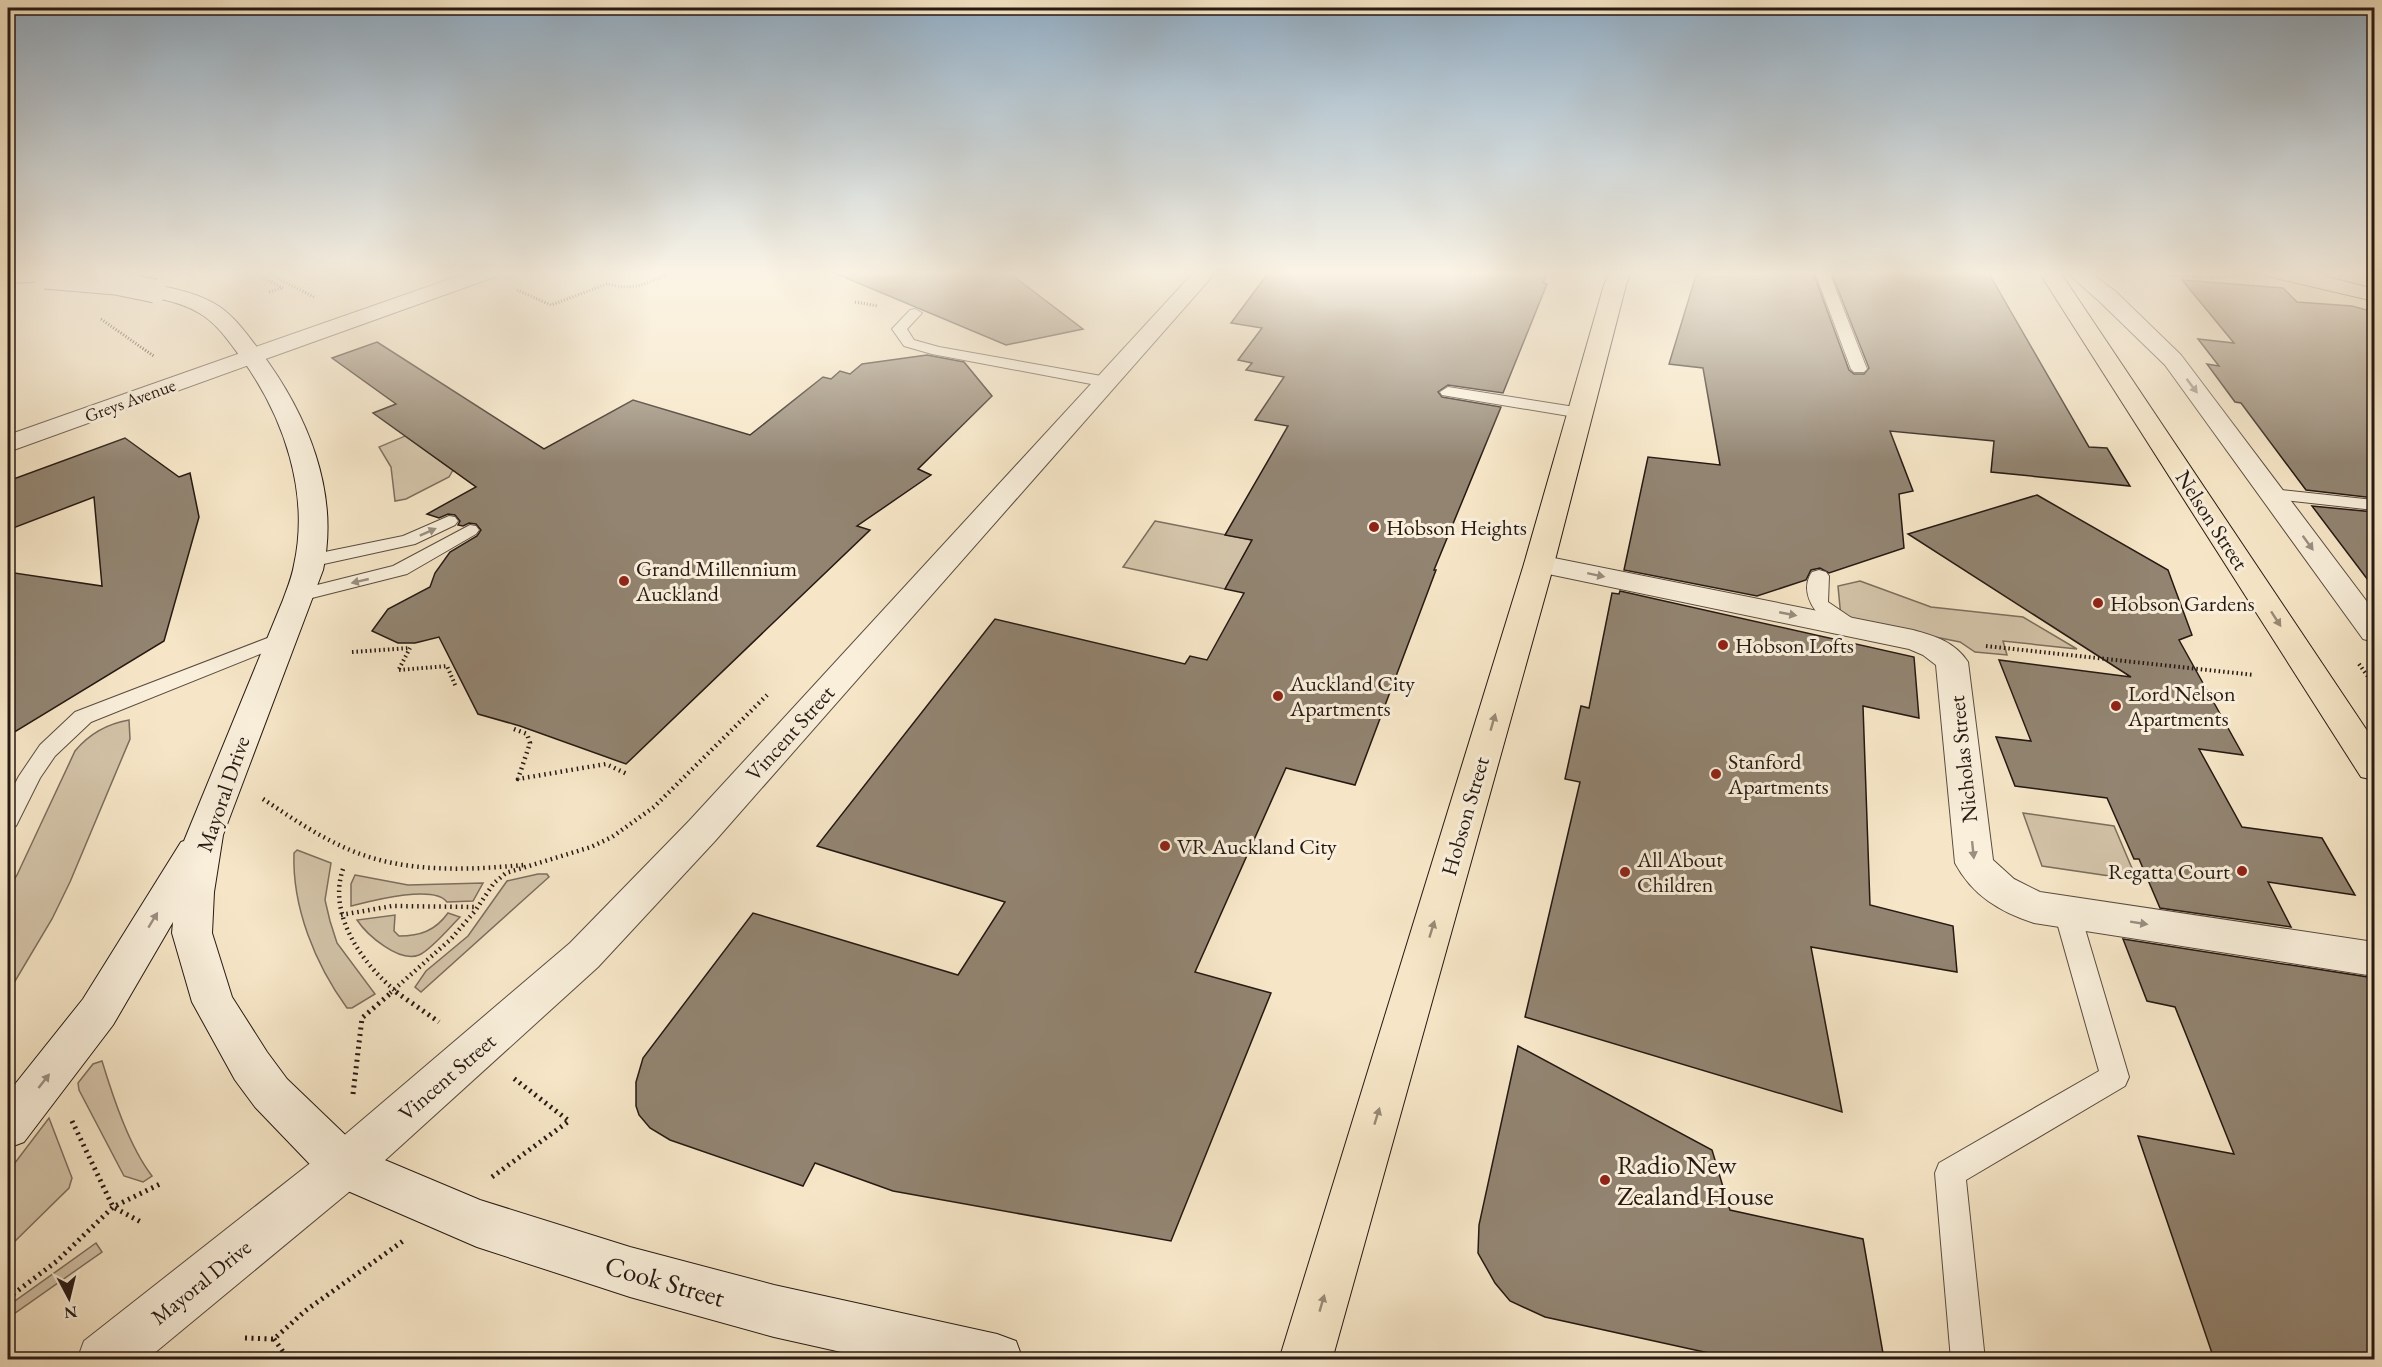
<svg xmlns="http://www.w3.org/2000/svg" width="2382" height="1367" viewBox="0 0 2382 1367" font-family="'EB Garamond',serif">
<rect width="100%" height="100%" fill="#f6e6c7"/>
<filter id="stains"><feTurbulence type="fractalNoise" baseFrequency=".00333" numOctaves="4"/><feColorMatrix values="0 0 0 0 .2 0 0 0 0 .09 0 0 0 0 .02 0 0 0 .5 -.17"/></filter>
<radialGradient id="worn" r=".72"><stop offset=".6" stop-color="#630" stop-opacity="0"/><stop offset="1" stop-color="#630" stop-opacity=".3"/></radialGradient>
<g fill="#d3c3a8" stroke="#7c6e5e" stroke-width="1.5">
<polygon points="405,436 453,470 449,477 406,499 395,501 391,467 379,447"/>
<polygon points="1155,521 1252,540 1225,589 1123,567"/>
<polygon points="1860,581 1931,607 2023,617 2077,649 2003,641 2007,655 1975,652 1960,642 1841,618 1838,586"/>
<path d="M129 720 130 739 70 882 52 919 8 993V890L17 875 75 751C89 734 106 724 129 720Z"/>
<polygon points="2023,813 2114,826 2137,880 2042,866"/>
<path d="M297 850 331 863 325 900 330 921 337 943 375 994 352 1008H347C315 964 292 907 294 853Z"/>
<polygon points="538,874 547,874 549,877 421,992 415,987 426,971 468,936 507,881"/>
<path d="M355 875 408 885 483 883 473 901 447 902C434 884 371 901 351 906V884Z"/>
<path d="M448 913 460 917C450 927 431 950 419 955 399 963 367 935 357 920L395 915 394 931 399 936C420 936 435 931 448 913Z"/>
<path d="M102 1061C113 1097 129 1146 152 1176L143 1182 124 1176 79 1090 78 1083 93 1064Z"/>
<polygon points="49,1118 72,1178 69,1188 8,1248 8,1172"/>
<polygon points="96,1243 102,1252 8,1318 8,1306"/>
</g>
<g fill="#928471" stroke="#261913" stroke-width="1.5">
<polygon points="832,272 1008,272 1083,329 1006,345"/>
<polygon points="1269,272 1548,272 1543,283 1547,284 1503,393 1448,385 1438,392 1442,397 1501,407 1434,570 1436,570 1355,785 1286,768 1195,972 1271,993 1171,1241 893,1191 815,1163 803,1186 670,1140 650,1128 639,1115 636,1106 636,1082 643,1058 753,913 958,975 1005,902 817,846 995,619 1185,664 1190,656 1207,660 1244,593 1225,589 1252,540 1225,535 1288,426 1255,420 1284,377 1246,370 1252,363 1238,360 1262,328 1231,323"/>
<polygon points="1697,272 1813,272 1849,370 1854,374 1864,374 1869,368 1831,272 1988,272 2089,447 2107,448 2130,486 1991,472 1994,441 1890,431 1913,491 1899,494 1904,548 1829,573 1820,568 1811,570 1806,580 1757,596 1624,570 1648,457 1720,465 1703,368 1669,364"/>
<polygon points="2182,280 2283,288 2297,302 2352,306 2374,312 2374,498 2306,490 2241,403 2235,402 2207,364 2219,366 2198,339 2234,343"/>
<polygon points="377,342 544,449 633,400 750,435 823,377 831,379 840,371 850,374 862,364 927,355 964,362 992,396 918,469 931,475 857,526 870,530 626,764 520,726 478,714 439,637 415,643 398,643 372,631 388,609 430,587 435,573 450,552 477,536 481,530 476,524 469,523 463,526 458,525 460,521 455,515 448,514 439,518 427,514 476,487 373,413 396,404 332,358"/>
<polygon points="125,438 179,477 190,473 199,517 164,641 8,736 8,572 102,586 94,497 8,530 8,481"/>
<polygon points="2037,495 2168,570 2192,635 2179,640 2243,755 2199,749 2242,827 2322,838 2355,895 2268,882 2291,927 2160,908 2139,859 2134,859 2107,798 2015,786 1996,737 2031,741 1999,660 2131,677 1908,534"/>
<polygon points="2312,506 2374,512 2374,588"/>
<polygon points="1620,591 1914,657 1919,718 1863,706 1870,905 1953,926 1957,972 1811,947 1842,1112 1525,1017 1580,782 1565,779 1581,706 1589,708 1612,593 1619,594"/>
<polygon points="2123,939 2374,978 2374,1359 2214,1359 2138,1136 2234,1154 2175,1007 2147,1001"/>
<polygon points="1518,1046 1712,1150 1730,1210 1863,1239 1884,1359 1736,1359 1545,1317 1510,1301 1495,1283 1478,1253 1479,1225"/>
</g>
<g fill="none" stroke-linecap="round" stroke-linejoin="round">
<defs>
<g id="service">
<polygon points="1815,272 1829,272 1867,369 1864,372 1854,372 1851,369"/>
<polygon points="915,309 922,313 907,329 914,340 939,347 1107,377 1115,382 1107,387 932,354 904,346 892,329 910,310"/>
<polygon points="1448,387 1581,408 1589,413 1581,418 1442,395 1440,392"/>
<polygon points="2272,489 2374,500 2374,510 2266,498 2263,494 2266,490"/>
<polygon points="449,516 455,517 458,521 455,525 415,544 310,567 303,565 301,561 303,557 310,555 403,536"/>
<polygon points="470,525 476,526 479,530 476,534 407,574 300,601 293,599 290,595 293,591 393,566"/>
<path d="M1819 570 1826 572 1829 576 1828 602 1859 623 1862 627 1859 631C1833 638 1793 599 1812 572Z"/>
<polygon points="283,632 290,634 293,638 290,642 91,722 55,756 40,778 16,826 8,828 8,797 19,776 40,745 75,712"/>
<polygon points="2067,902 2076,905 2080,912 2129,1077 2125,1086 1966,1180 1985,1360 1951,1360 1935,1173 1939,1163 2099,1071 2054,912 2058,905"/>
</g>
<g id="minor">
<polygon points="2066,272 2089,272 2115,291 2181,355 2374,611 2374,642 2363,639 2165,365 2099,301"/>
<polygon points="252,349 260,351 264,356 260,361 8,452 8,435"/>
<path d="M1539 555 1913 630C1935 636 1955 642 1968 662L1993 860 2014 879 2040 892 2374 942V976L2034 923C2000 912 1972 895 1955 863L1936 665 1923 655 1909 649 1529 570 1524 564 1529 558Z"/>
</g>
<g id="tertiary">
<polygon points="470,272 500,272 497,276 260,361 252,363 244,361 240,356 244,351"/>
<polygon points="1194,272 1216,272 715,841 598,967 361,1182 146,1360 77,1360 84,1341 327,1150 570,943 689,821"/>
</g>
<g id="secondary">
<polygon points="8,272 51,272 56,277 52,281 8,283"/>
<polygon points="2264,272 2308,272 2374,289 2374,301 2267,276"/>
<path d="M155 285C177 289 201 294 220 307 236 318 248 336 260 351 307 413 340 492 323 570L223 835 214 892 212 933 232 997 267 1052 287 1079 361 1150 480 1200 630 1247 774 1285 997 1334 1016 1341 1023 1360H877L774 1337 630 1297 477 1247 327 1182 255 1107 235 1080 192 1002 172 933 173 922 113 1025 24 1142 8 1148V1093L83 999 181 842 184 841 283 600C287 589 292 577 294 565 310 493 284 417 242 359 230 343 217 323 199 313 183 303 165 300 147 296L144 291 147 286Z"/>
</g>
<g id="primary">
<polygon points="1610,272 1631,272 1626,285 1554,564 1332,1360 1279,1360 1524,564 1604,285"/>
<polygon points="2039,272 2060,272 2374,741 2374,780 2361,777"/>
</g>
</defs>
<use href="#service" stroke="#5a4c40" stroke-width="2"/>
<use href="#minor" stroke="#5a4c40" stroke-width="2"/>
<use href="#tertiary" stroke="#5a4c40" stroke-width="2"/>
<use href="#secondary" stroke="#261913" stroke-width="2"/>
<use href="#primary" stroke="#261913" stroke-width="2"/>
<g stroke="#261913" stroke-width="3" stroke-dasharray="1 2" stroke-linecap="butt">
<polyline points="253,272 283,288"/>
<polyline points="265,272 314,297"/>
<polyline points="2132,273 2214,278 2241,275"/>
<polyline points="517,290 551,305 607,284 622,287 638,286 677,272"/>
<polyline points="269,292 282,288"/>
<polyline points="855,302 878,306"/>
<polyline points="101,319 155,357"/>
</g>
<g stroke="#261913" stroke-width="4" stroke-dasharray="1.5 3" stroke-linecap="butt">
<polyline points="1986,646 2254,675"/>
<polyline points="352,652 410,648"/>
<polyline points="2359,664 2374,685"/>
<polyline points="399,669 410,648"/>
<polyline points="399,670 447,666 456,687"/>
</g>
<g stroke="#261913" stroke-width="4.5" stroke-dasharray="1.5 4" stroke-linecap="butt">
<polyline points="514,729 527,734 530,743 518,779 606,764 627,774"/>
<path d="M263 799C292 818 322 839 355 852 408 873 468 870 524 865"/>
<path d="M343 869C327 915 363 965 398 993"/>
<polyline points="341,915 392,906 477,907"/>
<polyline points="390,993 451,939 475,911 494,883 506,873 591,847 612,837 654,807 767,695"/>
</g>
<g stroke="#261913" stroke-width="5" stroke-dasharray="2 4.5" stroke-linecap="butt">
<polyline points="396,992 439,1022"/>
<polyline points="353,1094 362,1018 392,992"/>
<polyline points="72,1121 113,1207 141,1222"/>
<polyline points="492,1177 569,1121 512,1077"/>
<polyline points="8,1298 57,1261 113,1207 160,1184"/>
<polyline points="245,1338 274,1339 305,1311 403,1241"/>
<polyline points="274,1339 289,1360"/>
</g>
<use href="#service" fill="#f9efdb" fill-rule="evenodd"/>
<use href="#minor" fill="#f9efdb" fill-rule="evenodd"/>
<use href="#tertiary" fill="#f9efdb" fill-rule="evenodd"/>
<use href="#secondary" fill="#f9efdb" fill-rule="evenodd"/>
<use href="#primary" fill="#f6e6c7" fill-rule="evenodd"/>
<defs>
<polyline id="secondary-bridge" points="45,277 116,283 155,291"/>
</defs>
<use href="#secondary-bridge" stroke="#261913" stroke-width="25" stroke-linecap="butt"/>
<use href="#secondary-bridge" stroke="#f9efdb" stroke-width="23"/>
</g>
<defs><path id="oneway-solid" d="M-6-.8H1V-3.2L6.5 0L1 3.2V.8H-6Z" transform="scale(1.5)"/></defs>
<g fill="#9a8f81">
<use href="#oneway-solid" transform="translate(2192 386) rotate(53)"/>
<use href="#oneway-solid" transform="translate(428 532) rotate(-24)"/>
<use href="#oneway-solid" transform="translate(2308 543) rotate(54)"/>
<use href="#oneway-solid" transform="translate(1596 575) rotate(12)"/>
<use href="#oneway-solid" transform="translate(360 581) rotate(167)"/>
<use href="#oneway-solid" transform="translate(1788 614) rotate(11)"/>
<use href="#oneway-solid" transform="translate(1973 850) rotate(84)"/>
<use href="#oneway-solid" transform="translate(153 920) rotate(-59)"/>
<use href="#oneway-solid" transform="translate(2139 923) rotate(9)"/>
<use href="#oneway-solid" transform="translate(44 1081) rotate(-52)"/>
</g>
<g fill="#988a76">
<use href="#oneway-solid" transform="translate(2276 619) rotate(57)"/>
<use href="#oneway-solid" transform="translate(1493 722) rotate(-74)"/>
<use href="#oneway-solid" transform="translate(1432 929) rotate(-73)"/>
<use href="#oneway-solid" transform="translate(1377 1116) rotate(-73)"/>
<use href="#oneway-solid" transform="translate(1322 1303) rotate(-74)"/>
</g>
<linearGradient id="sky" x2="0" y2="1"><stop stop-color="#91acc2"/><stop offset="0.59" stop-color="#fbf4e6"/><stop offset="1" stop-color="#fbf4e6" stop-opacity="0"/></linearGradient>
<rect width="2382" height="463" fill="url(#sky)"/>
<g fill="#8f2418" stroke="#f9efdb" stroke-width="2">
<circle cx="1374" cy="527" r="6"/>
<circle cx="624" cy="581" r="6"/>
<circle cx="2098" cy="603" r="6"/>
<circle cx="1723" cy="645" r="6"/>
<circle cx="1278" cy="696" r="6"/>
<circle cx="2116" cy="706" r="6"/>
<circle cx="1716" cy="774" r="6"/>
<circle cx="1165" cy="846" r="6"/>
<circle cx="2242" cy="871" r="6"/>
<circle cx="1625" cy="872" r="6"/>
<circle cx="1605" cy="1180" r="6"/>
</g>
<g text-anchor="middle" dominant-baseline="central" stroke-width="6" stroke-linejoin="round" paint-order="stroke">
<g font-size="18" fill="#261913" stroke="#f9efdb">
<text transform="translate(130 400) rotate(-20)">Greys Avenue</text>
</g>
<g font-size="22" fill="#261913" stroke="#f9efdb">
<text transform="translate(2212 520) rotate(57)">Nelson Street</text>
<text transform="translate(790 733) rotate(-48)">Vincent Street</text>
<text transform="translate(1963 759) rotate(-96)">Nicholas Street</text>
<text transform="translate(223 794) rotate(-71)">Mayoral Drive</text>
<text transform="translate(1465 816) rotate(-74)">Hobson Street</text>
<text transform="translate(447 1077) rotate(-41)">Vincent Street</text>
<text transform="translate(201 1282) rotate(-39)">Mayoral Drive</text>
</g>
<g font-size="22" fill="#261913" stroke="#f9efdb" text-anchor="start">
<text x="1386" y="527">Hobson Heights</text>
<text x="636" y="568">Grand Millennium<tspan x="636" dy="25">Auckland</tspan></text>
<text x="2110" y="603">Hobson Gardens</text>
<text x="1735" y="645">Hobson Lofts</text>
<text x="1290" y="683">Auckland City<tspan x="1290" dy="25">Apartments</tspan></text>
<text x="2128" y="693">Lord Nelson<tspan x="2128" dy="25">Apartments</tspan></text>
<text x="1728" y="761">Stanford<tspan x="1728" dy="25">Apartments</tspan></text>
<text x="1177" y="846">VR Auckland City</text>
<text x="1637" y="859">All About<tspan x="1637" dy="25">Children</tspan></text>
<text x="2230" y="871" text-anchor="end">Regatta Court</text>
</g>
<g font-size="27" fill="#261913" stroke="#f9efdb" text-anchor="start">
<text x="1617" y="1164">Radio New<tspan x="1617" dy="31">Zealand House</tspan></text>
</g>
<g font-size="27" fill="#261913" stroke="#f9efdb">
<text transform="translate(665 1281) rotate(16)">Cook Street</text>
</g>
</g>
<rect width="2382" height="1367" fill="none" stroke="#f6e6c7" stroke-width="30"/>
<rect x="9" y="9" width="2364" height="1349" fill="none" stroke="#261913" stroke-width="3"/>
<rect x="15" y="15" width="2352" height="1337" fill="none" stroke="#261913" stroke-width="1.5"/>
<g transform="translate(69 1298) rotate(173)" stroke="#f9efdb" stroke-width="4.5" paint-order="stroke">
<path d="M0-4.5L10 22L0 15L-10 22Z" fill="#261913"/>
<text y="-9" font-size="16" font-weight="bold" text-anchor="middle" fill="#261913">N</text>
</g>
<rect width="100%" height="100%" filter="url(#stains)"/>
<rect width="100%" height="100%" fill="url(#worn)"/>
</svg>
